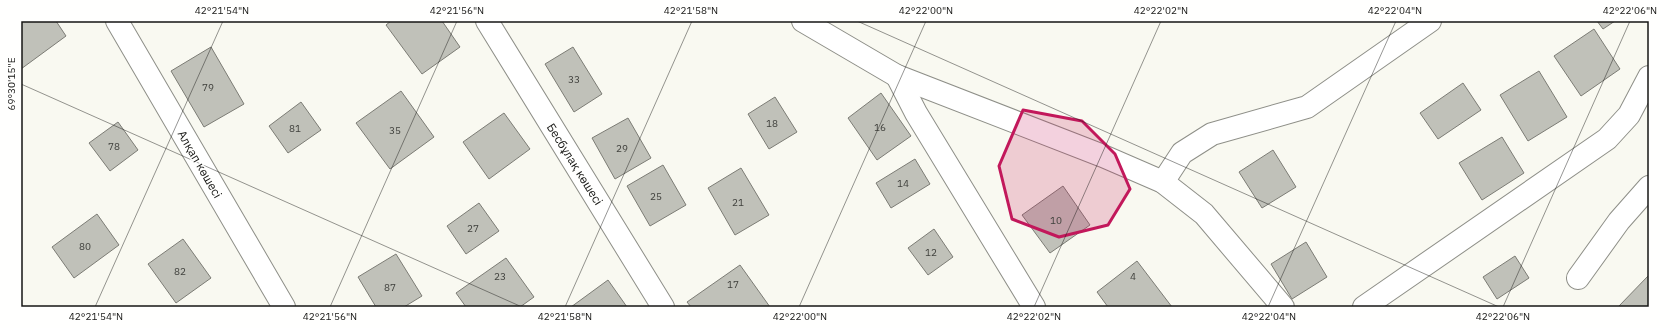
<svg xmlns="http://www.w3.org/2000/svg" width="1670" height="328" viewBox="0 0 1670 328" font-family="'IBM Plex Sans',sans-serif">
<rect width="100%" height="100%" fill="#f9f9f1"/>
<g fill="#c0c1b9" stroke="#7c7c75">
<polygon points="21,21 56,21 66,36 21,69"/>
<polygon points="391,21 442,21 460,47 422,74 386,25"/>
<polygon points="1597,21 1615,21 1603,29"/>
<polygon points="1594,29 1620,69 1581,96 1554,56"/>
<polygon points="211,47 244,104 204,127 171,71"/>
<polygon points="573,47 602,94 574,112 545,64"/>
<polygon points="1539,71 1567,117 1528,141 1500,95"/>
<polygon points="1463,83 1481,110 1438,139 1420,113"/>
<polygon points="401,91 434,137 390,169 356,123"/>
<polygon points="881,93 911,136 877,160 848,118"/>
<polygon points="775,97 797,132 769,149 748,114"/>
<polygon points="301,102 321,130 288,153 269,126"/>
<polygon points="504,113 530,149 489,179 463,142"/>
<polygon points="628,118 651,158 615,179 592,138"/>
<polygon points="118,122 138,150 110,171 89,143"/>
<polygon points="1502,137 1524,173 1482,200 1459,163"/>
<polygon points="1273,150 1296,187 1262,208 1239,172"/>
<polygon points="915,159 930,184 891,208 876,183"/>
<polygon points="663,165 686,205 650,226 627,186"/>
<polygon points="741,168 769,215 735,235 708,188"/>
<polygon points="1063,186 1090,225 1050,253 1022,215"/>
<polygon points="479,203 499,231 466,254 447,226"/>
<polygon points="97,214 119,245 74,278 52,247"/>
<polygon points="934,229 953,257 928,275 908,248"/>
<polygon points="183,239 211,278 176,303 148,264"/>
<polygon points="1306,242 1327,277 1292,299 1271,264"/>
<polygon points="396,254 422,296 404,307 376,307 358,277"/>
<polygon points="1515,256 1529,278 1497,299 1483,277"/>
<polygon points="506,258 534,297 520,307 466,307 456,293"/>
<polygon points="1137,261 1172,307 1108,307 1097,292"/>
<polygon points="740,265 770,307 691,307 687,302"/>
<polygon points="1649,275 1649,307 1620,307 1619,306"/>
<polygon points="608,280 627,307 571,307"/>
</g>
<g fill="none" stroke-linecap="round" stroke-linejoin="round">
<defs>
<g id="minor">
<polyline points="117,21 284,307"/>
<polyline points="487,21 663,307"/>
<polyline points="803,21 897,76 1103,156 1163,182 1204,214 1283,307"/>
<polyline points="897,76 916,113 1034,307"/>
<polyline points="1163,182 1182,153 1212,134 1307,107 1430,21"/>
<polyline points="1578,278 1619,221 1649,187"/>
<polyline points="1364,307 1607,139 1629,115 1649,77"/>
</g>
</defs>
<use href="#minor" stroke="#8e8f88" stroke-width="24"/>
<use href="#minor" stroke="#fff" stroke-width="22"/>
</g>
<path fill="#c2185b" fill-opacity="0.2" stroke="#c2185b" stroke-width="3" stroke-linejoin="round" d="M1023 110 1082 121 1115 154 1130 189 1108 225 1059 237 1012 219 999 166Z"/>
<path fill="none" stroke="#161614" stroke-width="1" stroke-opacity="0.45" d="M857 21 1499 307M21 84 522 307M95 307 223 21M330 307 457 21M565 307 692 21M799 307 926 21M1034 307 1161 21M1268 307 1396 21M1503 307 1630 21"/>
<g text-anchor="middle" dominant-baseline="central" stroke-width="3" stroke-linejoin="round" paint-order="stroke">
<g font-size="10" fill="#40413d">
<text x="574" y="79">33</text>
<text x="208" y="87">79</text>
<text x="772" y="123">18</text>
<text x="880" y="127">16</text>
<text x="295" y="128">81</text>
<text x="395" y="130">35</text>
<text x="114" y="146">78</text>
<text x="622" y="148">29</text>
<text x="903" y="183">14</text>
<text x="656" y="196">25</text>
<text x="738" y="202">21</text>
<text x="1056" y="220">10</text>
<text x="473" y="228">27</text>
<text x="85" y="246">80</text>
<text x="931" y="252">12</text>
<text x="180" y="271">82</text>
<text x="500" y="276">23</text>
<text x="1133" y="276">4</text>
<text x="733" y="284">17</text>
<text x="390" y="287">87</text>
</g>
<g font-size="12" fill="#161614" stroke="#fffffe">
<text transform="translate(200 164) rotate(60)">Алқап көшесі</text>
<text transform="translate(575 164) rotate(58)">Бесбұлақ көшесі</text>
</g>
</g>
<rect width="1670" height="328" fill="none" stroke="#fffffe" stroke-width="44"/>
<rect x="22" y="22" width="1626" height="284" fill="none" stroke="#161614" stroke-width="1.5"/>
<g font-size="10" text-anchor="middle" fill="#161614">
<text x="222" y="14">42°21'54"N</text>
<text x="457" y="14">42°21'56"N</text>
<text x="691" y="14">42°21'58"N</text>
<text x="926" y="14">42°22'00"N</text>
<text x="1161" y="14">42°22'02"N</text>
<text x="1395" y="14">42°22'04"N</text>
<text x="1630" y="14">42°22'06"N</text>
<text transform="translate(11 84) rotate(-90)" y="4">69°30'15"E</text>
<text x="96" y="320">42°21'54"N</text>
<text x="330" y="320">42°21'56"N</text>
<text x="565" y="320">42°21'58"N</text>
<text x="800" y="320">42°22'00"N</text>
<text x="1034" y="320">42°22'02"N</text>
<text x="1269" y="320">42°22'04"N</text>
<text x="1503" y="320">42°22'06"N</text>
</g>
</svg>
